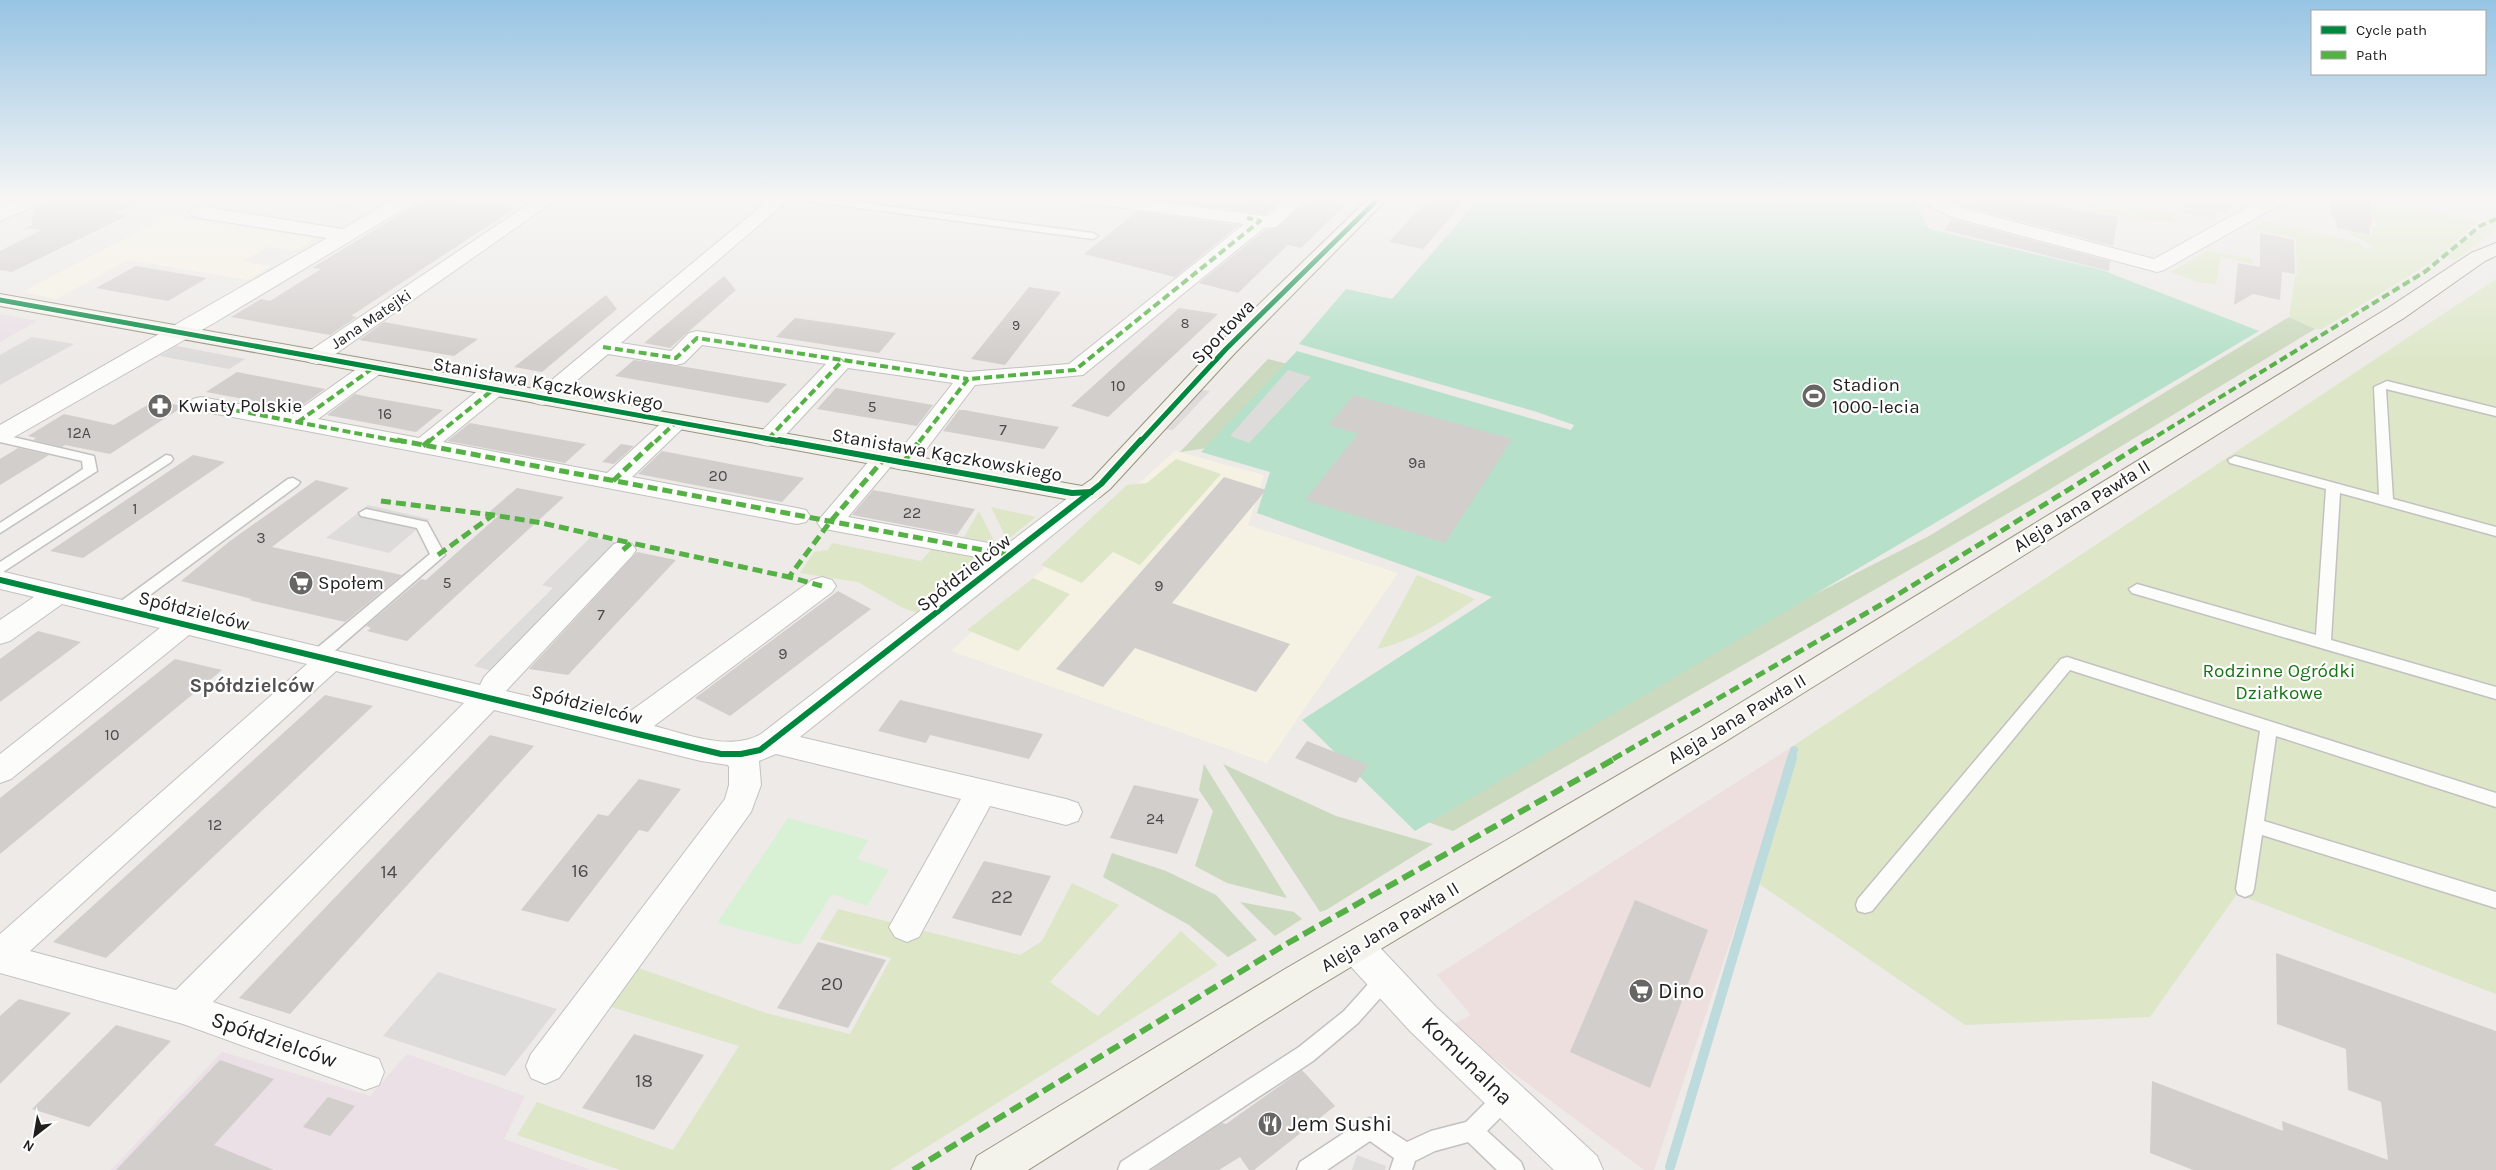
<svg xmlns="http://www.w3.org/2000/svg" width="2496" height="1170" viewBox="0 0 2496 1170" font-family="Karla,sans-serif">
<rect width="100%" height="100%" fill="#edeae7"/>
<polygon fill="#eedfdf" points="1796,744 1654,1170 1644,1170 1450,1026 1471,1015 1437,975"/>
<g fill="#eae0e6">
<polygon points="0,314 37,321 0,342"/>
<polygon points="222,1052 370,1096 407,1054 525,1096 504,1139 591,1170 111,1170"/>
</g>
<g fill="#f6f2e3">
<polygon points="168,216 316,238 294,251 269,247 242,261 271,266 248,280 128,260 56,299 22,292"/>
<polygon points="1175,451 1264,475 1248,525 1398,573 1267,763 951,651"/>
</g>
<g fill="#dde7c8">
<polygon points="2018,197 2116,197 2114,208 2129,217"/>
<polygon points="2366,200 2478,221 2438,258 2322,329 2315,329 2289,317 2295,276 2297,275 2296,241 2295,238 2252,229 2265,221 2360,243 2362,247 2372,249 2371,245 2342,230 2372,236 2373,227 2376,226 2375,219 2371,217"/>
<path d="M2121 205 2169 214 2177 221C2151 223 2141 221 2119 206Z"/>
<polygon points="2496,216 2496,229 2456,260 2444,258"/>
<polygon points="2207,251 2249,258 2254,261 2252,264 2221,257 2216,284 2197,282 2171,272"/>
<polygon points="2496,279 2496,994 2237,894 2150,1017 1965,1025 1752,879 1796,744"/>
<polygon points="1176,459 1221,474 1140,565 1113,552 1082,583 1041,565 1127,485 1147,483"/>
<polygon points="991,507 1036,517 1007,540"/>
<polygon points="979,511 995,543 964,537"/>
<polygon points="832,543 921,561 932,549 981,555 986,560 918,613 903,608 858,582 800,573 814,552 828,550"/>
<path d="M1417 575 1475 599C1447 619 1411 642 1377 649Z"/>
<polygon points="1033,578 1070,594 1018,651 967,630"/>
<polygon points="1072,883 1119,905 1050,982 1098,1016 1181,931 1218,965 890,1170 620,1170 517,1135 537,1102 673,1150 739,1046 608,1006 636,967 766,1013 850,1034 891,958 820,939 838,909 1020,955 1042,941"/>
</g>
<g fill="#cbd9be">
<polygon points="2289,317 2315,329 2047,491 1453,831 1428,822 1780,612 1929,536"/>
<polygon points="1268,359 1292,365 1221,446 1180,452"/>
<polygon points="1204,764 1287,898 1227,883 1195,866 1213,811 1199,790"/>
<polygon points="1223,764 1336,816 1433,844 1326,910 1320,912"/>
<polygon points="1112,853 1166,871 1216,895 1257,940 1228,957 1189,925 1103,877"/>
<polygon points="1240,902 1294,912 1302,919 1275,936"/>
</g>
<g fill="#d8f1d5">
<polygon points="292,197 389,197 371,208"/>
<polygon points="2057,197 2116,197 2114,208"/>
<polygon points="788,818 868,840 857,859 889,870 867,906 832,894 800,945 717,923"/>
</g>
<polygon fill="#b6e0c9" points="1481,197 1912,197 1929,229 2102,270 2259,331 1415,831 1302,720 1492,597 1257,513 1270,472 1201,452 1297,351 1571,430 1574,425 1537,412 1299,344 1346,289 1392,299"/>
<g fill="#dddcdb">
<polygon points="2187,197 2232,197 2228,214 2217,212 2215,220 2185,213"/>
<polygon points="32,337 74,344 0,385 0,355"/>
<polygon points="176,346 177,346 245,359 229,369 160,356"/>
<polygon points="1288,370 1311,377 1249,443 1230,436"/>
<polygon points="1193,388 1210,391 1173,430 1154,429"/>
<polygon points="368,505 429,519 389,553 326,538"/>
<polygon points="591,537 619,543 492,671 474,666 553,588 542,585"/>
<polygon points="438,972 557,1009 505,1076 383,1036"/>
<polygon points="1357,1155 1386,1166 1385,1170 1352,1170"/>
</g>
<g fill="none" stroke-linecap="round" stroke-linejoin="round">
<polyline stroke="#bddbdd" stroke-width="8" points="1791,759 1794,750"/>
<polyline stroke="#bddbdd" stroke-width="10" points="1670,1167 1792,758"/>
</g>
<g fill="#d2cecc">
<polygon points="50,197 147,197 114,213 128,215 12,272 0,270 0,251 42,230 25,228 32,225 33,209 47,203"/>
<polygon points="428,197 515,208 351,316 357,317 330,335 231,317 261,299 270,301 321,269 312,268"/>
<polygon points="1156,197 1195,197 1244,204 1253,197 1286,197 1265,214 1154,199"/>
<polygon points="1310,197 1353,197 1301,248 1288,245 1238,293 1199,283 1265,230 1278,228"/>
<polygon points="1430,197 1468,197 1423,249 1389,242"/>
<polygon points="1966,197 2001,197 2118,217 2113,246 1967,207 1961,204"/>
<polygon points="2330,197 2370,197 2372,226 2369,225 2370,235 2337,228 2336,220 2331,215"/>
<polygon points="1135,211 1239,225 1175,277 1084,254 1129,218"/>
<polygon points="1952,219 2110,261 2109,271 1944,230"/>
<polygon points="2260,233 2294,240 2295,274 2282,272 2280,300 2253,294 2234,305 2238,263 2260,267"/>
<polygon points="136,266 207,278 168,301 96,288"/>
<polygon points="724,276 736,290 670,348 644,343"/>
<polygon points="1029,287 1061,292 1005,365 971,359"/>
<polygon points="606,295 617,309 542,372 514,367"/>
<polygon points="1179,308 1218,314 1108,417 1071,406"/>
<polygon points="795,318 859,327 896,333 879,353 776,337"/>
<polygon points="384,322 478,339 454,356 359,340"/>
<polygon points="634,360 680,366 787,384 768,403 615,376"/>
<polygon points="237,372 325,389 297,409 206,392"/>
<polygon points="836,388 933,405 917,426 817,409"/>
<polygon points="355,394 369,397 443,410 416,432 327,415"/>
<polygon points="1354,395 1512,439 1445,543 1305,500 1358,434 1329,425"/>
<polygon points="154,401 184,406 110,454 65,445 62,447 33,440 36,438 28,436 64,414 114,425"/>
<polygon points="959,410 964,410 1059,427 1044,449 943,431"/>
<polygon points="470,423 586,444 565,463 447,441"/>
<polygon points="621,444 634,446 614,464 602,462"/>
<polygon points="18,448 49,455 0,485 0,459"/>
<polygon points="662,451 804,478 782,502 638,474"/>
<polygon points="193,455 225,462 83,558 50,551"/>
<polygon points="1224,477 1266,490 1172,603 1290,644 1256,692 1135,648 1103,687 1056,669"/>
<polygon points="316,480 349,488 272,547 402,575 345,622 249,600 252,599 181,581 230,541"/>
<polygon points="517,488 564,497 407,641 367,631 371,628 366,626 421,579 426,580 498,516 487,514"/>
<polygon points="873,490 975,509 957,535 852,515"/>
<polygon points="637,552 676,560 568,675 529,669"/>
<polygon points="838,591 871,609 730,716 695,698"/>
<polygon points="38,631 81,642 0,702 0,659"/>
<polygon points="175,659 222,670 0,854 0,798"/>
<polygon points="325,695 373,706 106,958 53,942"/>
<polygon points="900,700 1043,734 1029,759 930,735 926,743 878,731"/>
<polygon points="490,735 534,746 290,1014 239,998"/>
<polygon points="1307,741 1368,765 1356,783 1295,758"/>
<polygon points="639,779 681,789 648,832 639,830 568,922 521,910 598,814 608,816"/>
<polygon points="1134,785 1199,799 1177,854 1110,838"/>
<polygon points="984,861 1051,876 1021,936 952,918"/>
<polygon points="1635,900 1708,930 1650,1088 1570,1052"/>
<polygon points="818,942 886,960 848,1028 777,1008"/>
<polygon points="2276,953 2496,1031 2496,1170 2193,1170 2150,1153 2152,1081 2283,1131 2282,1121 2388,1160 2381,1102 2348,1090 2346,1049 2277,1024"/>
<polygon points="19,999 71,1013 0,1084 0,1016"/>
<polygon points="116,1025 171,1041 89,1127 32,1109"/>
<polygon points="634,1034 704,1055 654,1130 582,1108"/>
<polygon points="220,1060 274,1079 214,1145 274,1170 116,1170"/>
<polygon points="1302,1070 1335,1106 1254,1170 1249,1170 1240,1157 1219,1170 1151,1170 1222,1123 1226,1124"/>
<polygon points="328,1097 355,1106 330,1136 303,1127"/>
</g>
<g fill="none" stroke-linecap="round" stroke-linejoin="round">
<defs>
<g id="lane">
<polygon points="794,197 819,197 1093,233 1098,236 1093,239 799,200"/>
<polygon points="2387,381 2496,408 2496,416 2386,389 2393,499 2496,527 2496,536 2340,493 2331,640 2496,687 2496,699 2132,593 2129,589 2137,584 2316,635 2326,489 2230,463 2228,460 2235,456 2379,495 2374,387"/>
<polygon points="0,434 94,456 97,471 0,533 0,523 83,469 82,461 0,442"/>
<polygon points="166,455 171,456 173,459 171,462 0,574 0,562"/>
<polygon points="293,478 300,482 298,485 127,612 117,612 114,608 117,604 288,479"/>
<polygon points="366,509 427,522 445,555 323,661 311,661 309,657 311,653 430,554 417,528 361,516 359,513"/>
<polygon points="2067,657 2496,793 2496,807 2276,736 2264,821 2496,892 2496,908 2262,835 2254,889 2252,894 2245,897 2238,894 2236,889 2260,731 2070,670 1872,911 1865,913 1858,911 1856,905 1858,899 2061,659"/>
<polygon points="1385,970 1392,973 1395,979 1392,985 1358,1023 1313,1061 1148,1170 1118,1170 1121,1162 1299,1047 1344,1011 1378,973"/>
<polygon points="1505,1088 1513,1091 1516,1098 1513,1105 1487,1131 1521,1162 1524,1170 1497,1170 1468,1142 1435,1151 1415,1161 1412,1170 1390,1170 1394,1158 1370,1141 1327,1170 1297,1170 1300,1162 1362,1121 1370,1118 1407,1142 1431,1131 1466,1122 1497,1091"/>
</g>
<g id="street">
<polygon points="25,197 48,197 46,201 0,221 0,208"/>
<polygon points="397,197 419,197 417,201 214,323 9,440 0,442 0,425 327,238 200,218 193,216 190,212 193,208 200,206 343,229"/>
<polygon points="539,197 560,197 324,362 316,364 308,362 305,357 308,352"/>
<path d="M772 197H792L621 343 671 351 689 333 697 331 968 372 1069 364 1244 224 1087 203 1080 201 1078 197H1124L1266 216 1288 197H1308L1277 227 1264 228 1083 375 975 385 912 468 903 470 894 468 892 465 848 517 1005 546 1082 487 1091 484 1100 487 1104 492 1100 497 800 737 1066 799 1078 803 1082 812 1078 821 1066 825 990 806 919 937 907 942 895 937 889 927 961 799 776 754 759 761 761 785 751 812 559 1078 545 1084 531 1078 526 1066 531 1054 725 799 729 785V767L728 765 701 761 494 710 213 1002 379 1059 384 1072 379 1085 365 1090 183 1024 0 973V934L307 664 189 635 11 779 0 783V754L160 628 62 604 10 641 0 644V620L34 597 0 589V571L480 685 484 677 614 544 623 541 632 544 636 550 632 556 506 691 621 718 812 580 822 577 832 580 836 586 832 592 654 726C687 734 729 752 761 734L987 559 830 530 821 528 817 522 875 454 884 452 893 454 895 457 953 383 848 368 777 444 768 446 759 444 756 439 759 434 826 364 702 345 684 363 676 365 608 354 550 403 542 405 534 403 530 398ZM336 671 464 703 176 990 30 951Z"/>
<polygon points="1923,197 1941,197 1966,209 2154,259 2266,197 2288,197 2286,201 2164,270 2157,272 1952,217 1927,205"/>
<polygon points="373,361 381,363 384,368 381,373 318,419 419,438 486,384 494,382 502,384 506,389 502,394 443,442 607,473 668,417 676,415 684,417 688,422 684,427 632,477 797,508 806,510 810,516 806,522 797,524 201,411 193,409 189,404 193,399 201,397 293,414 365,363"/>
<polygon points="1356,932 1369,936 1436,1007 1597,1156 1603,1170 1554,1170 1410,1031 1343,958 1338,947 1343,936"/>
</g>
<g id="secondary">
<polygon points="1370,197 1389,197 1234,354 1110,489 1100,497 1082,502 0,306 0,294 1082,486 1092,479 1218,344"/>
<polygon points="2496,243 2496,256 2485,261 2404,318 1723,743 1311,991 1028,1170 971,1170 977,1156 1285,969 1701,727 2388,308 2471,253"/>
</g>
</defs>
<use href="#lane" stroke="#c3c1c0" stroke-width="3"/>
<use href="#street" stroke="#c3c1c0" stroke-width="2"/>
<use href="#secondary" stroke="#969481" stroke-width="2"/>
<use href="#lane" fill="#fcfcfb" fill-rule="evenodd"/>
<use href="#street" fill="#fcfcfb" fill-rule="evenodd"/>
<use href="#secondary" fill="#f3f2eb" fill-rule="evenodd"/>
<g stroke="#55b145" stroke-width="4" stroke-dasharray="8 4" stroke-linecap="butt">
<polyline points="603,347 676,358 697,338 968,379"/>
<polyline points="201,404 403,442"/>
<polyline points="298,422 373,368"/>
<polyline points="768,439 843,360"/>
<polyline points="428,442 494,389"/>
<polyline points="655,442 676,422"/>
<polyline points="919,442 968,379 1075,370 1260,221 1247,218"/>
<polyline points="2147,442 2426,271 2480,226 2496,219"/>
</g>
<g stroke="#55b145" stroke-width="5" stroke-dasharray="10 5" stroke-linecap="butt">
<polyline points="397,440 1010,555"/>
<polyline points="423,446 430,440"/>
<polyline points="903,463 920,440"/>
<polyline points="613,481 656,440"/>
<polyline points="381,501 493,515"/>
<polyline points="623,550 631,543 789,577"/>
<polyline points="438,555 493,515 542,523 631,543"/>
<polyline points="822,586 789,577 830,522 884,459"/>
<polyline points="1613,759 1889,600 2149,440"/>
</g>
<polyline stroke="#55b145" stroke-width="6" stroke-dasharray="13 6" stroke-linecap="butt" points="913,1170 1288,943 1616,758"/>
<defs>
<g id="cycleway-far1">
<polyline points="0,300 786,442"/>
<polyline points="1140,442 1226,349 1380,197"/>
</g>
<g id="cycleway">
<polyline points="779,440 1072,493 1091,492"/>
<polyline points="0,580 721,754 741,754 760,750 1101,484 1141,440"/>
</g>
</defs>
<use href="#cycleway-far1" stroke="#fff" stroke-width="8"/>
<use href="#cycleway" stroke="#fff" stroke-width="9"/>
<use href="#cycleway-far1" stroke="#00873e" stroke-width="5"/>
<use href="#cycleway" stroke="#00873e" stroke-width="6"/>
</g>
<linearGradient id="sky" x2="0" y2="1"><stop stop-color="#97c4e4"/><stop offset="0.55" stop-color="#f7f6f4"/><stop offset="1" stop-color="#f7f6f4" stop-opacity="0"/></linearGradient>
<rect width="2496" height="360" fill="url(#sky)"/>
<defs>
<symbol id="stadium-disc" viewBox="-11 -11 22 22"><circle r="9.5" fill="#676665" stroke="#fff"/><path d="M0-5a6.5 5 0 1 0 0 10a6.5 5 0 1 0 0-10ZM-3.5-1.8h7v3.6h-7Z" fill="#fff"/></symbol>
<symbol id="pharmacy-disc" viewBox="-11 -11 22 22"><circle r="9.5" fill="#676665" stroke="#fff"/><path d="M-2-6h4v4h4v4h-4v4h-4v-4h-4v-4h4Z" fill="#fff"/></symbol>
<symbol id="supermarket-disc" viewBox="-11 -11 22 22"><circle r="9.5" fill="#676665" stroke="#fff"/><path d="M-6-5.5h2.5l.6 2H6L4.5 2H-2.5L-4.4-4H-6ZM-1.5 3.2a1.3 1.3 0 1 0 .1 0ZM3 3.2a1.3 1.3 0 1 0 .1 0Z" fill="#fff"/></symbol>
<symbol id="restaurant-disc" viewBox="-11 -11 22 22"><circle r="9.5" fill="#676665" stroke="#fff"/><path d="M-5-6h1v4h1v-4h1v4h1v-4h1v5L-1.5 .5V6h-2V.5L-5-1ZM5-6V6H3V1.5H1.5Q1.5-4 5-6Z" fill="#fff"/></symbol>
</defs>
<g fill-rule="evenodd">
<use href="#stadium-disc" x="1800" y="382" width="28" height="28"/>
<use href="#pharmacy-disc" x="146" y="392" width="28" height="28"/>
<use href="#supermarket-disc" x="287" y="569" width="28" height="28"/>
<use href="#supermarket-disc" x="1627" y="977" width="28" height="28"/>
<use href="#restaurant-disc" x="1256" y="1110" width="28" height="28"/>
</g>
<g text-anchor="middle" dominant-baseline="central" stroke-width="4.5" stroke-linejoin="round" paint-order="stroke">
<g font-size="14" fill="#4c4b4a">
<text x="1185" y="323">8</text>
<text x="1016" y="325">9</text>
</g>
<g font-size="16" fill="#1f1f1f" stroke="#fff">
<text transform="translate(371 319) rotate(-34)">Jana Matejki</text>
</g>
<g font-size="16" fill="#4c4b4a">
<text x="1118" y="385">10</text>
<text x="872" y="406">5</text>
<text x="385" y="413">16</text>
<text x="1003" y="429">7</text>
<text x="79" y="432">12A</text>
<text x="1417" y="462">9a</text>
<text x="718" y="475">20</text>
<text x="135" y="508">1</text>
<text x="912" y="512">22</text>
<text x="261" y="537">3</text>
<text x="447" y="582">5</text>
<text x="1159" y="585">9</text>
<text x="601" y="614">7</text>
<text x="783" y="653">9</text>
<text x="112" y="734">10</text>
<text x="1155" y="818">24</text>
<text x="215" y="824">12</text>
</g>
<g font-size="19" fill="#1f1f1f" stroke="#fff">
<text transform="translate(1223 332) rotate(-46)">Sportowa</text>
<text transform="translate(548 384) rotate(10)">Stanisława Kączkowskiego</text>
<text transform="translate(947 455) rotate(10)">Stanisława Kączkowskiego</text>
<text transform="translate(2082 506) rotate(-32)">Aleja Jana Pawła II</text>
<text transform="translate(964 573) rotate(-38)">Spółdzielców</text>
<text transform="translate(194 611) rotate(14)">Spółdzielców</text>
<text transform="translate(587 705) rotate(14)">Spółdzielców</text>
<text transform="translate(1737 719) rotate(-31)">Aleja Jana Pawła II</text>
<text transform="translate(1390 927) rotate(-31)">Aleja Jana Pawła II</text>
</g>
<g font-size="19" fill="#1f1f1f" stroke="#fff" text-anchor="start">
<text x="1832" y="385">Stadion<tspan x="1832" dy="22">1000-lecia</tspan></text>
<text x="178" y="406">Kwiaty Polskie</text>
<text x="318" y="583">Społem</text>
</g>
<g font-size="19" fill="#177613" stroke="#fff">
<text x="2279" y="671">Rodzinne Ogródki<tspan x="2279" dy="22">Działkowe</tspan></text>
</g>
<g font-size="19" fill="#4c4b4a">
<text x="580" y="871">16</text>
<text x="389" y="872">14</text>
<text x="1002" y="897">22</text>
<text x="832" y="984">20</text>
<text x="644" y="1081">18</text>
</g>
<g font-size="20" font-weight="bold" fill="#525252" stroke="#fff">
<text x="252" y="685">Spółdzielców</text>
</g>
<g font-size="22" fill="#1f1f1f" stroke="#fff" text-anchor="start">
<text x="1658" y="991">Dino</text>
<text x="1288" y="1124">Jem Sushi</text>
</g>
<g font-size="22" fill="#1f1f1f" stroke="#fff">
<text transform="translate(274 1040) rotate(19)">Spółdzielców</text>
<text transform="translate(1467 1061) rotate(44)">Komunalna</text>
</g>
</g>
<rect x="2311" y="10" width="175" height="65" fill="#ffffff" stroke="#a5a5a5"/>
<rect x="2321" y="26" width="25" height="8" fill="#00873e" stroke="#a5a5a5"/>
<text x="2356" y="35" font-size="15" fill="#1f1f1f">Cycle path</text>
<rect x="2321" y="51" width="25" height="8" fill="#55b145" stroke="#a5a5a5"/>
<text x="2356" y="60" font-size="15" fill="#1f1f1f">Path</text>
<g transform="translate(35 1135) rotate(211)" stroke="#ffffff" stroke-width="4" paint-order="stroke">
<path d="M0-4L9 19L0 12L-9 19Z" fill="#1f1f1f"/>
<text y="-8" font-size="14" font-weight="bold" text-anchor="middle" fill="#1f1f1f">N</text>
</g>
</svg>
